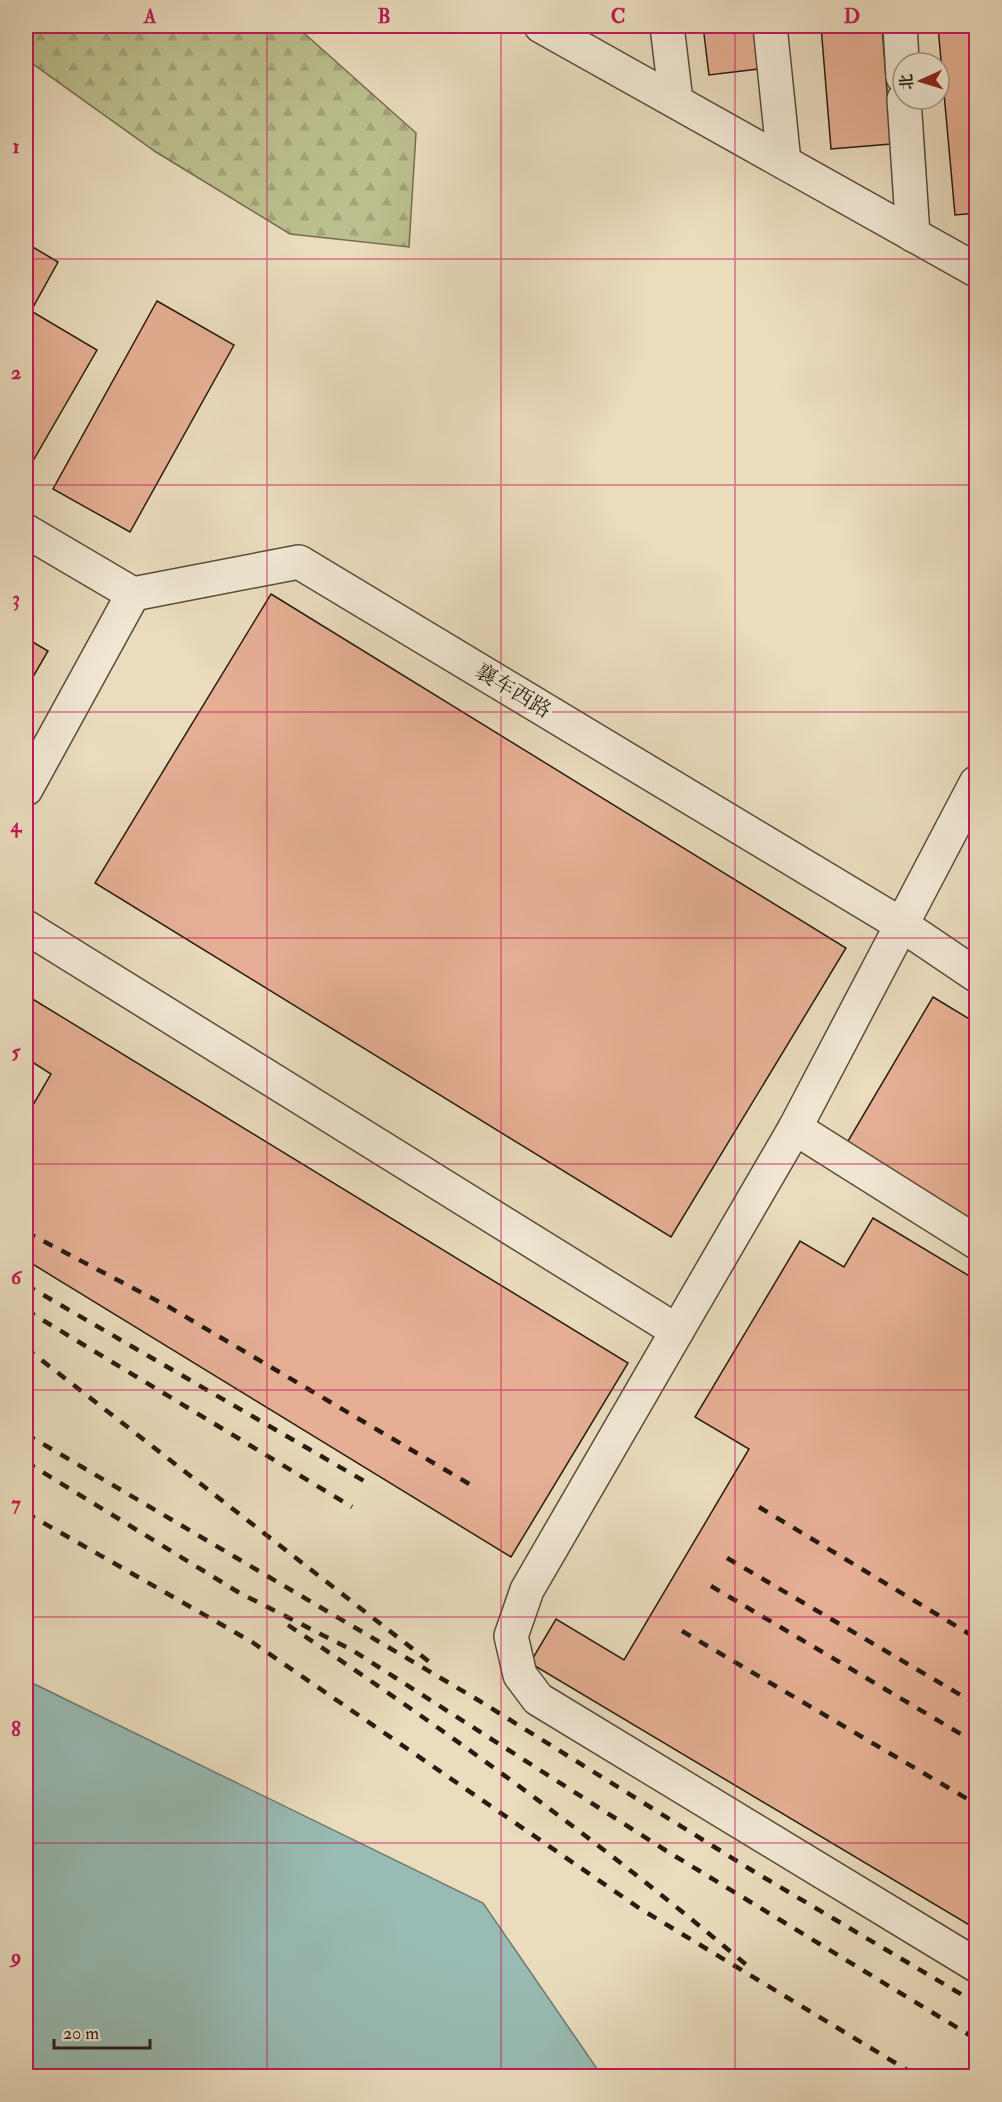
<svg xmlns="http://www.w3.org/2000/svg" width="1002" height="2102" viewBox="0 0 1002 2102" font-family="'IM FELL Double Pica','Noto Serif SC',serif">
<defs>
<pattern id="forest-firs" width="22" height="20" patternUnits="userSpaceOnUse" patternTransform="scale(1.5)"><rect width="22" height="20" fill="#bcbf8e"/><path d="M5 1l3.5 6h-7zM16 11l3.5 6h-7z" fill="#a2a479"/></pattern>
</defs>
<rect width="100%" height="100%" fill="#eadcbd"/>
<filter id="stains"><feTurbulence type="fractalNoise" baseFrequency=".00333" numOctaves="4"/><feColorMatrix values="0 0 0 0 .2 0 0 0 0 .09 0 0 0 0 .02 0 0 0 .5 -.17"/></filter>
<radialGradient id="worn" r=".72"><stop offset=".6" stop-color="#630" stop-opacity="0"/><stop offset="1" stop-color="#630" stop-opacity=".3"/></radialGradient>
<polygon fill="url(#forest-firs)" stroke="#726e50" stroke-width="1.5" points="26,26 296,26 416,133 409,247 290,234 156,152 26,59"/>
<polygon fill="#98bbb3" stroke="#6b7b72" stroke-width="1.5" points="26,1680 483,1903 602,2076 26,2076"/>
<g fill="#e6af94" stroke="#271c11" stroke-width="1.5">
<polygon points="703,26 753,26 758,69 709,75"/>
<polygon points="821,26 882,26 891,144 831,149"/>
<polygon points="976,26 976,213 955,215 938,27"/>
<polygon points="26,243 58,262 31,311 97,350 26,473"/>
<polygon points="157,301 234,345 130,532 53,489"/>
<polygon points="271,594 846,948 671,1237 95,883"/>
<polygon points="26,638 48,651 26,689"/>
<polygon points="26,995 628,1363 511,1557 26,1260 26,1117 51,1074 26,1058"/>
<polygon points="933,997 976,1023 976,1235 841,1153"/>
<polygon points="873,1218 976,1280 976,1929 530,1663 556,1619 624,1660 749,1449 695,1417 800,1241 844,1267"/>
</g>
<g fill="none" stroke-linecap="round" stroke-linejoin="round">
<defs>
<g id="minor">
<polyline points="541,26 976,270"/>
<polyline points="667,26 676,101"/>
<polyline points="770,26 784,162"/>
<polyline points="900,26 903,77"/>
<polyline points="904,99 913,235"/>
<polyline points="26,531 133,594 299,562 902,925 976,975"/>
<polyline points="26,789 133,594"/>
<polyline points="26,927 677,1331 795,1128 976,1242"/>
<polyline points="795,1128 976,783"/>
<polyline points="677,1331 527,1590 511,1636 520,1675 538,1699 976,1965"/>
</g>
</defs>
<use href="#minor" stroke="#584c3c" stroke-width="36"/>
<use href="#minor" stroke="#f1e8d4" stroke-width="33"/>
<g stroke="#271c11" stroke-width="4.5" stroke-dasharray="10 10" stroke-linecap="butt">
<polyline points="26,1232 169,1307 476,1488"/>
<polyline points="26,1285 364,1481"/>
<polyline points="26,1310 352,1507"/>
<polyline points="26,1348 436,1667"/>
<polyline points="26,1434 478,1700 753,1871 976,2003"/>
<polyline points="26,1462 238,1592 352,1650 665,1850 976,2039"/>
<polyline points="759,1507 976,1638"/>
<polyline points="26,1513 252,1642 639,1908 917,2076"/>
<polyline points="727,1558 976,1704"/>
<polyline points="711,1586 976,1743"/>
<path d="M288 1625C447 1731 604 1844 750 1968"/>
<polyline points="682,1631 976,1804"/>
</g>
</g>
<path fill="none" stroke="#c2185b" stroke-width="1.5" stroke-opacity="0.55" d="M267 26V2076M501 26V2076M735 26V2076M26 259H976M26 485H976M26 712H976M26 938H976M26 1164H976M26 1390H976M26 1617H976M26 1843H976"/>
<g text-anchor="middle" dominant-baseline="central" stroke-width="6" stroke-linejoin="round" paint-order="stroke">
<g font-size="21" fill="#271c11" stroke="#f1e8d4">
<text transform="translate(513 691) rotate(31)">襄车西路</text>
</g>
</g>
<rect width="1002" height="2102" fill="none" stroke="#eadcbd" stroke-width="66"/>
<g transform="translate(921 81) rotate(266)"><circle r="28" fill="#f1e8d4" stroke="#a09686" stroke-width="1.5"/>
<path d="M0-4.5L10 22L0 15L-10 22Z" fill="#8f2418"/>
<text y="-9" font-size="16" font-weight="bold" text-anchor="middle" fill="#271c11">北</text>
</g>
<path d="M54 2039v9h96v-9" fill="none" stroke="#271c11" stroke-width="3"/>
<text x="63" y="2039" font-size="18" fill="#271c11" stroke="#f1e8d4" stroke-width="4.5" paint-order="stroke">20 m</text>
<rect x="33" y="33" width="936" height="2036" fill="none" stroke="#c2185b" stroke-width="2"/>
<g font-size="20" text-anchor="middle" font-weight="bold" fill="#c2185b">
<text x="150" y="23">A</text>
<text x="384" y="23">B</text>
<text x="618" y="23">C</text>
<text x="852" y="23">D</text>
<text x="16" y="153">1</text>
<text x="16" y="379">2</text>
<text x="16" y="605">3</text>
<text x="16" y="832">4</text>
<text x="16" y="1058">5</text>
<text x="16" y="1284">6</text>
<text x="16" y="1510">7</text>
<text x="16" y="1736">8</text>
<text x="16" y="1963">9</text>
</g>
<rect width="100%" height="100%" filter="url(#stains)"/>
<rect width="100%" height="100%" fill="url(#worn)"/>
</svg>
